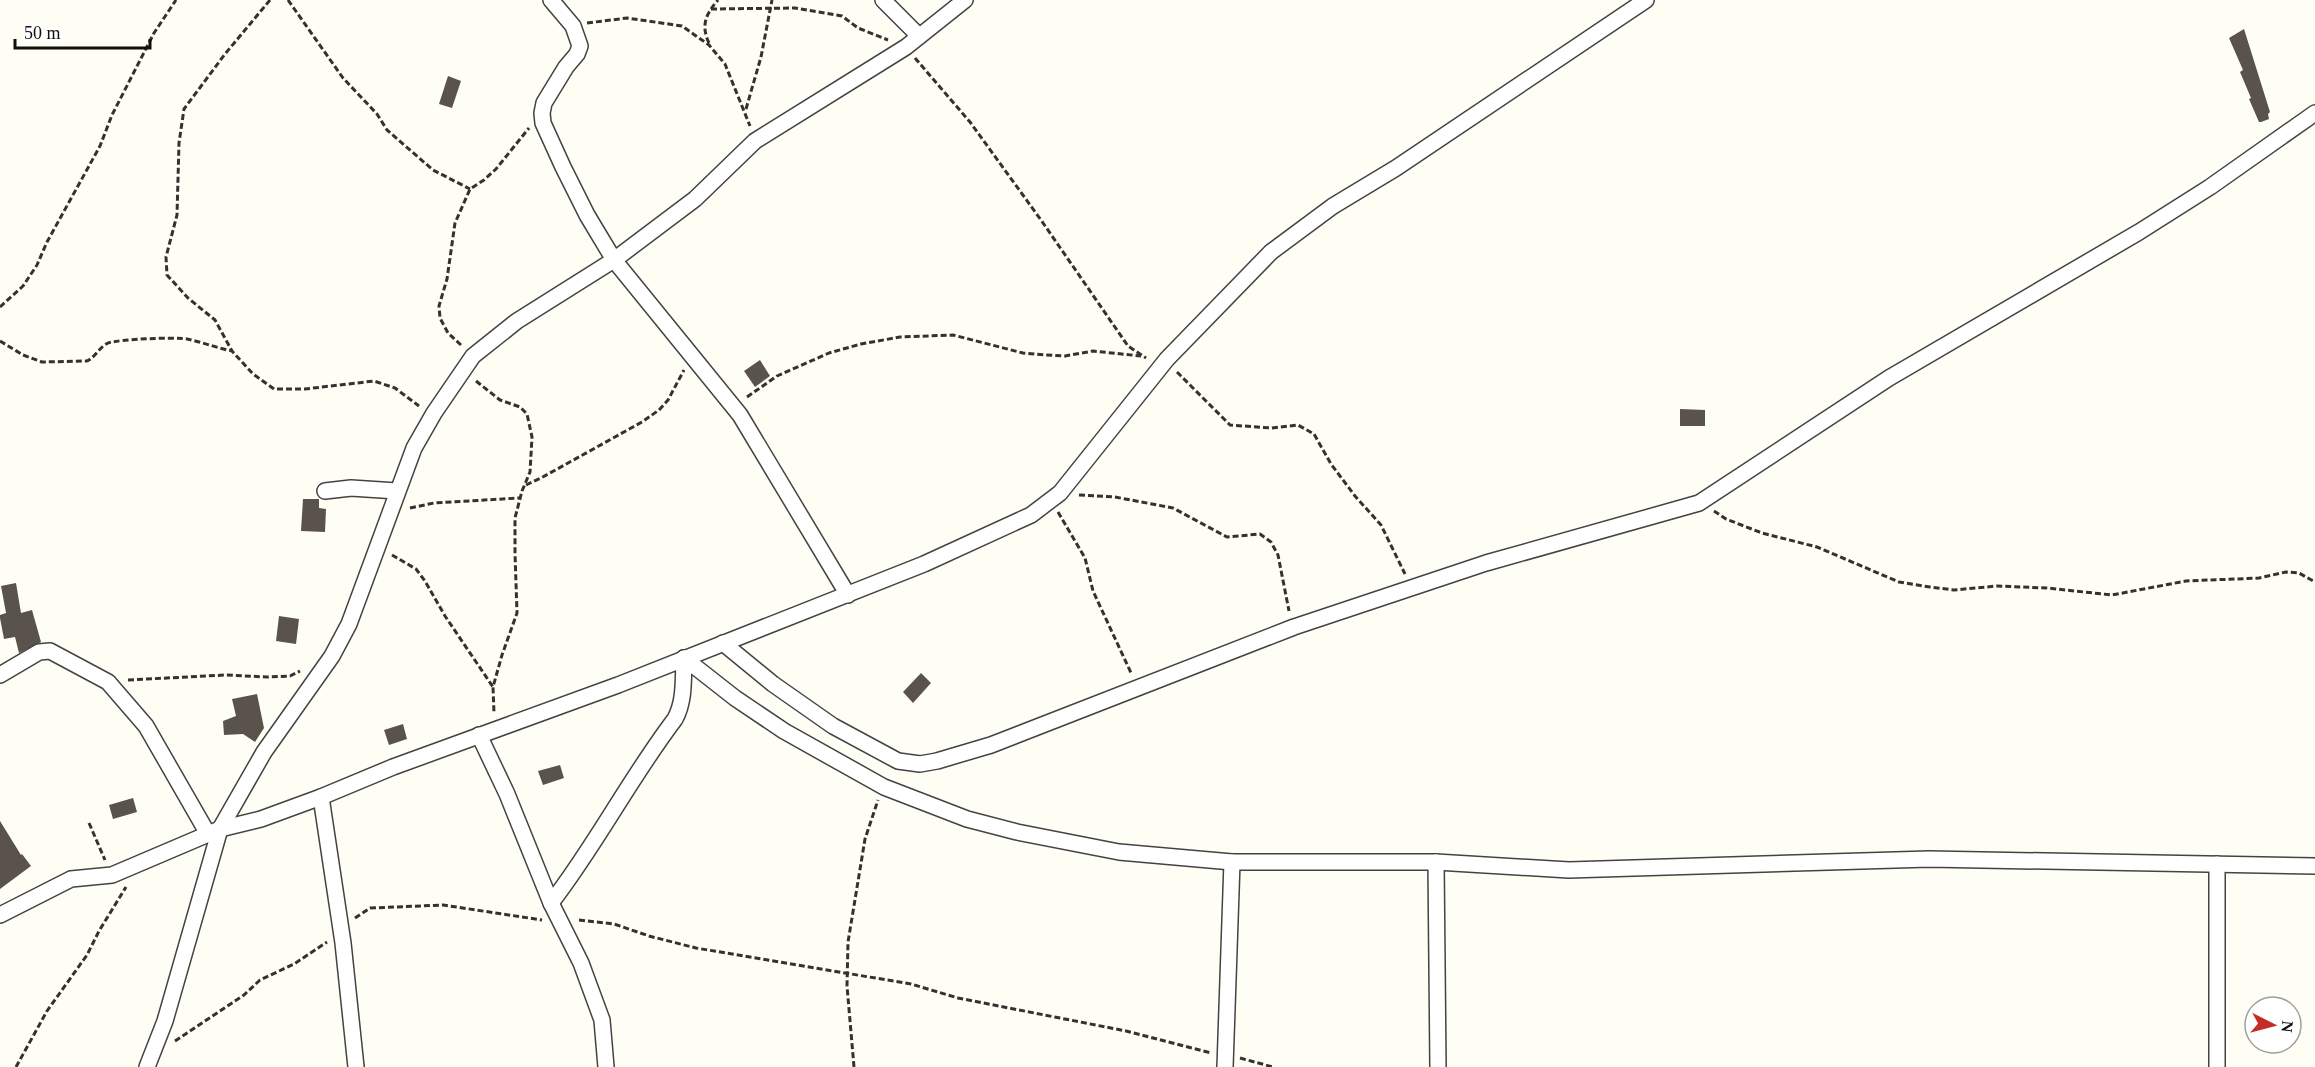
<svg xmlns="http://www.w3.org/2000/svg" width="2315" height="1067" viewBox="0 0 2315 1067" font-family="Georgia,serif">
<rect width="100%" height="100%" fill="#fffef4"/>
<g fill="#59534c">
<polygon points="2244,29 2270,112 2268,114 2269,119 2261,122 2259,122 2249,99 2251,98 2240,72 2243,70 2229,38"/>
<polygon points="448,76 461,81 452,108 439,104"/>
<polygon points="760,360 770,376 755,387 744,371"/>
<polygon points="1680,409 1705,410 1705,426 1680,426"/>
<polygon points="303,499 319,499 319,508 326,509 325,532 301,531"/>
<polygon points="16,583 21,613 32,610 41,642 19,653 15,637 4,639 0,618 0,615 6,613 1,586"/>
<polygon points="279,616 299,619 296,644 276,641"/>
<polygon points="921,673 931,683 913,703 903,692"/>
<polygon points="257,694 264,728 255,742 243,734 224,735 223,721 236,716 232,699"/>
<polygon points="403,724 407,739 389,745 384,730"/>
<polygon points="560,765 564,778 543,785 538,771"/>
<polygon points="133,798 137,812 113,819 109,805"/>
<polygon points="0,821 21,855 22,854 31,866 0,889"/>
</g>
<g fill="none" stroke-linecap="round" stroke-linejoin="round">
<defs>
<g id="minor">
<polyline points="551,0 573,26 580,46 577,54 566,67 544,103 542,113 543,123 563,167 587,215 614,260 740,415 848,595"/>
<polyline points="883,0 919,36"/>
<polyline points="325,491 351,488 397,491"/>
<polyline points="723,643 773,684 833,726 898,761 920,764 937,761 991,745 1294,627 1486,563 1699,503 1889,378 2139,232 2210,187 2315,113"/>
<polyline points="684,658 735,698 784,731 884,787 967,819 1017,832 1119,852 1232,862 1436,862 1569,870 1929,859 2315,866"/>
<polyline points="0,675 39,652 50,651 108,682 146,726 208,834"/>
<polyline points="479,735 507,794 551,903 581,963 602,1020 606,1067"/>
<polyline points="321,797 343,943 356,1067"/>
<polyline points="1436,862 1438,1067"/>
<polyline points="2217,864 2217,1067"/>
<path d="M551 903C596 845 630 778 675 719 685 701 683 679 684 658"/>
<polyline points="0,915 71,879 112,875 220,829 261,819 321,797 393,767 618,685 924,564 1031,515 1060,493 1167,359 1271,252 1333,206 1396,168 1646,0"/>
<polyline points="147,1067 165,1021 220,829 264,752 332,656 349,624 414,448 434,413 473,356 517,321 614,260 695,199 755,141 906,47 965,0"/>
<polyline points="1225,1067 1232,862"/>
</g>
</defs>
<use href="#minor" stroke="#434343" stroke-width="18"/>
<g stroke="#323232" stroke-width="3" stroke-dasharray="6 3" stroke-linecap="butt">
<polyline points="270,0 225,54 184,109 179,143 177,215 166,257 167,275 188,298 215,320 232,351 253,374 274,389 305,389 374,381 395,388 419,406"/>
<polyline points="288,0 343,78 377,114 387,130 433,170 470,189"/>
<polyline points="711,9 795,8 842,16 858,28 888,40"/>
<polyline points="587,23 627,18 682,26 709,45 725,64 750,126"/>
<path d="M709 43C701 26 705 15 718 0"/>
<polyline points="915,58 970,122 1041,220 1128,346 1146,358"/>
<polyline points="746,109 761,57 772,0"/>
<polyline points="0,307 23,286 37,265 47,242 100,146 112,115 154,33 176,0"/>
<path d="M0 341 23 355 42 362 87 361C96 357 99 347 108 343 120 339 174 337 187 339 202 342 217 348 232 351"/>
<polyline points="461,345 448,333 440,318 439,306 447,279 455,223 470,189 484,180 496,169 529,128"/>
<polyline points="1177,372 1230,425 1271,428 1298,425 1314,434 1331,464 1355,496 1381,525 1405,574"/>
<polyline points="476,381 500,400 520,407 527,414 532,437 530,472 522,491 515,518 515,553 517,613 502,655 493,687 494,713"/>
<polyline points="747,397 777,376 829,353 861,344 900,337 953,335 1023,353 1046,355 1065,356 1093,351 1141,356"/>
<polyline points="526,485 541,478 642,422 659,410 668,400 684,370"/>
<polyline points="1079,495 1115,497 1173,508 1227,537 1260,534 1271,542 1278,555 1289,611"/>
<polyline points="410,508 434,503 519,498"/>
<polyline points="1714,511 1726,519 1762,533 1817,547 1899,582 1930,587 1954,590 1997,586 2047,588 2112,595 2186,581 2259,578 2286,572 2299,573 2315,582"/>
<polyline points="1058,512 1085,558 1093,591 1132,675"/>
<polyline points="392,555 416,569 425,581 445,616 493,687"/>
<polyline points="128,680 226,675 267,677 290,676 300,671"/>
<polyline points="89,823 105,860"/>
<polyline points="355,918 370,908 443,905 542,920"/>
<polyline points="579,920 614,924 649,936 696,948 911,984 958,998 1126,1031 1211,1053"/>
<polyline points="175,1041 244,995 260,980 294,964 327,942"/>
<polyline points="1240,1058 1273,1067"/>
<polyline points="16,1067 47,1011 87,955 99,931 126,887"/>
<polyline points="854,1067 847,986 848,942 865,839 878,800"/>
</g>
<use href="#minor" stroke="#fff" stroke-width="15"/>
</g>
<g transform="translate(2273 1025) rotate(96)"><circle r="28" fill="#ffffff" stroke="#9f9f9f" stroke-width="1.5"/>
<path d="M0-4.5L10 22L0 15L-10 22Z" fill="#c42d25"/>
<text y="-9" font-size="16" font-weight="bold" text-anchor="middle" fill="#101010">N</text>
</g>
<path d="M15 39v9h135v-9" fill="none" stroke="#101010" stroke-width="3"/>
<text x="24" y="39" font-size="18" fill="#101010" stroke="#ffffff" stroke-width="4.5" paint-order="stroke">50 m</text>
</svg>
